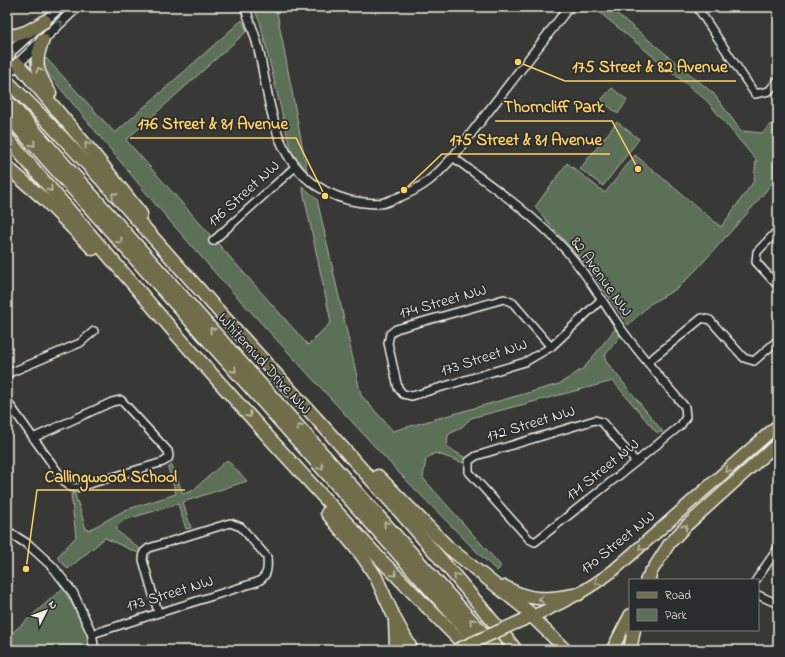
<svg xmlns="http://www.w3.org/2000/svg" width="785" height="657" viewBox="0 0 785 657" font-family="'Indie Flower',sans-serif">
<rect width="100%" height="100%" fill="#383836"/>
<filter id="ink" filterUnits="userSpaceOnUse"><feTurbulence type="fractalNoise" baseFrequency=".025" numOctaves="2"/><feDisplacementMap in="SourceGraphic" scale="8" xChannelSelector="R" yChannelSelector="G"/><feConvolveMatrix kernelMatrix="1 2 1 2 8 2 1 2 1" color-interpolation-filters="sRGB"/></filter>
<g filter="url(#ink)">
<g fill="#5c6f59" stroke="#a8b0a0">
<polygon points="253,7 276,7 307,171 291,151 260,22"/>
<polygon points="593,7 609,7 714,94 741,131 763,133 770,125 778,122 778,176 751,209 697,269 678,288 650,304 628,325 590,270 535,207 567,163 605,193 635,155 721,227 754,181 756,160 707,101"/>
<polygon points="242,20 247,31 126,140 308,345 331,322 302,186 317,199 361,395 393,431 559,384 584,368 615,329 620,336 606,354 605,360 663,432 656,432 613,381 471,418 462,427 448,435 447,447 464,457 464,463 435,453 426,459 423,478 501,566 497,571 479,554 401,475 217,275 156,205 42,66 46,58 115,133"/>
<polygon points="612,88 627,100 618,114 601,100"/>
<polygon points="617,122 639,139 603,186 580,169"/>
<polygon points="227,460 247,481 183,502 191,528 186,529 178,504 124,520 117,526 117,531 140,549 138,553 105,538 68,569 57,557 76,537 71,494 75,494 86,529 89,530 125,510 176,494 168,468 172,465 183,494 192,491"/>
<polygon points="63,588 87,632 90,650 7,650 7,628 12,633"/>
</g>
<g fill="none" stroke-linecap="round" stroke-linejoin="round">
<defs>
<g id="minor">
<polyline points="697,7 755,94 769,91 778,80"/>
<path d="M453 157C488 184 526 209 557 241 582 266 600 298 620 327 640 355 663 381 685 407L686 417 681 425 636 462 535 542 529 539 469 472V461L476 456 595 420 602 422 636 462"/>
<polyline points="778,230 757,252 756,262 778,286"/>
<polyline points="213,241 295,167"/>
<polyline points="551,347 513,303 504,299 396,329 390,334 388,343 398,388 403,394 412,396 525,362 551,347 602,299"/>
<polyline points="648,362 702,318 710,320 744,358 754,361 778,340"/>
<polyline points="7,374 80,343 94,331"/>
<polyline points="7,401 65,482 70,487 76,488 163,462 168,459 169,456 168,451 121,400 112,402 33,438"/>
<polyline points="756,580 778,548"/>
<polyline points="758,595 778,604"/>
<path d="M92 634 257 582C268 576 268 569 267 557L241 527 230 523 149 548 144 552 143 560 158 612"/>
</g>
<g id="tertiary">
<path d="M245 7C249 20 255 34 258 47 270 97 270 155 317 186 329 194 344 200 359 202 367 203 375 204 383 203 388 202 393 199 397 198 423 188 435 177 453 157L569 7"/>
<polyline points="7,531 29,545 53,567 73,593 92,634 94,650"/>
</g>
<g id="secondary">
<polyline points="7,55 60,7"/>
<polyline points="7,74 77,7"/>
</g>
<g id="primary">
<polyline points="646,580 669,544 686,526 778,443"/>
<polyline points="532,617 566,650"/>
<path d="M523 620C556 607 587 591 614 570L778 425"/>
<polyline points="612,650 630,615"/>
</g>
<g id="motorway">
<path d="M7 35C21 37 33 28 45 21"/>
<path d="M43 40C33 63 37 72 50 93"/>
<polyline points="7,52 9,54"/>
<polyline points="18,64 92,152 141,214"/>
<path d="M7 81C84 156 153 239 225 318 324 427 424 535 516 650"/>
<polyline points="7,100 498,650"/>
<polyline points="7,115 484,650"/>
<polyline points="7,138 176,334 273,442 381,560 469,650"/>
<polyline points="7,167 45,200 93,249"/>
<polyline points="378,476 449,548 529,612 532,617"/>
<polyline points="327,513 363,557 376,577 395,619 412,650"/>
<polyline points="649,580 650,573"/>
<path d="M505 587C534 603 548 599 579 594"/>
<polyline points="395,620 396,650"/>
<polyline points="630,650 634,630"/>
</g>
</defs>
<use href="#minor" stroke="#f4f1e8" stroke-width="10"/>
<use href="#tertiary" stroke="#f4f1e8" stroke-width="11"/>
<use href="#secondary" stroke="#f4f1e8" stroke-width="12"/>
<use href="#primary" stroke="#f4f1e8" stroke-width="14"/>
<use href="#motorway" stroke="#f4f1e8" stroke-width="15"/>
<use href="#minor" stroke="#2a2d2e" stroke-width="7"/>
<use href="#tertiary" stroke="#2a2d2e" stroke-width="8"/>
<use href="#secondary" stroke="#2a2d2e" stroke-width="9"/>
<use href="#primary" stroke="#716d4b" stroke-width="11"/>
<use href="#motorway" stroke="#716d4b" stroke-width="12"/>
<defs>
<polyline id="primary-bridge" points="456,650 523,620"/>
</defs>
<use href="#primary-bridge" stroke="#f4f1e8" stroke-width="14" stroke-linecap="butt"/>
<use href="#primary-bridge" stroke="#716d4b" stroke-width="11"/>
</g>
<defs><path id="oneway-chevron" d="M-2-3.5L2.5 0L-2 3.5" fill="none" stroke-width="1.6" stroke-linecap="round" stroke-linejoin="round"/></defs>
<use stroke="#71726f" href="#oneway-chevron" transform="translate(60 23) rotate(-45)"/>
<g stroke="#c0bca9">
<use href="#oneway-chevron" transform="translate(39 70) rotate(-106)"/>
<use href="#oneway-chevron" transform="translate(33 144) rotate(48)"/>
<use href="#oneway-chevron" transform="translate(87 145) rotate(-130)"/>
<use href="#oneway-chevron" transform="translate(50 189) rotate(49)"/>
<use href="#oneway-chevron" transform="translate(114 195) rotate(-133)"/>
<use href="#oneway-chevron" transform="translate(120 241) rotate(48)"/>
<use href="#oneway-chevron" transform="translate(212 330) rotate(-132)"/>
<use href="#oneway-chevron" transform="translate(234 370) rotate(48)"/>
<use href="#oneway-chevron" transform="translate(249 415) rotate(48)"/>
<use href="#oneway-chevron" transform="translate(299 427) rotate(-132)"/>
<use href="#oneway-chevron" transform="translate(321 467) rotate(48)"/>
<use href="#oneway-chevron" transform="translate(728 470) rotate(138)"/>
<use href="#oneway-chevron" transform="translate(386 524) rotate(-132)"/>
<use href="#oneway-chevron" transform="translate(685 527) rotate(-45)"/>
<use href="#oneway-chevron" transform="translate(641 548) rotate(138)"/>
<use href="#oneway-chevron" transform="translate(394 574) rotate(46)"/>
<use href="#oneway-chevron" transform="translate(456 576) rotate(-131)"/>
<use href="#oneway-chevron" transform="translate(597 582) rotate(146)"/>
<use href="#oneway-chevron" transform="translate(541 599) rotate(-177)"/>
<use href="#oneway-chevron" transform="translate(472 621) rotate(-132)"/>
</g>
</g>
<g text-anchor="middle" dominant-baseline="central" stroke-width="3.5" stroke-linejoin="round" paint-order="stroke">
<g font-size="16" fill="#f4f1e8" stroke="#2a2d2e">
<text transform="translate(244 194) rotate(-42)">176 Street NW</text>
<text transform="translate(601 277) rotate(54)">82 Avenue NW</text>
<text transform="translate(443 302) rotate(-16)">174 Street NW</text>
<text transform="translate(484 358) rotate(-18)">173 Street NW</text>
<text transform="translate(264 364) rotate(48)">Whitemud Drive NW</text>
<text transform="translate(531 424) rotate(-17)">172 Street NW</text>
<text transform="translate(603 470) rotate(-39)">171 Street NW</text>
<text transform="translate(618 543) rotate(-39)">170 Street NW</text>
<text transform="translate(170 594) rotate(-17)">173 Street NW</text>
</g>
</g>
<path fill="none" stroke="#ffd166" stroke-width="1.5" d="M518 62L565 81H736M638 169L612 121H495M325 196L296 138H130M404 190L442 154H610M26 569L37 490H185"/>
<g fill="#ffd166" stroke="#2a2d2e" stroke-width="1.5">
<circle cx="518" cy="62" r="4"/>
<circle cx="638" cy="169" r="4"/>
<circle cx="325" cy="196" r="4"/>
<circle cx="404" cy="190" r="4"/>
<circle cx="26" cy="569" r="4"/>
</g>
<g font-size="17" text-anchor="middle" font-weight="bold" fill="#ffd166" stroke="#2a2d2e" stroke-width="3.5" stroke-linejoin="round" paint-order="stroke">
<text x="650" y="72">175 Street &amp; 82 Avenue</text>
<text x="554" y="112">Thorncliff Park</text>
<text x="213" y="129">176 Street &amp; 81 Avenue</text>
<text x="526" y="145">175 Street &amp; 81 Avenue</text>
<text x="111" y="482">Callingwood School</text>
</g>
<rect width="785" height="657" fill="none" stroke="#2a2d2e" stroke-width="24"/>
<rect x="12" y="12" width="761" height="633" fill="none" stroke="#f4f1e8" stroke-width="1.5" filter="url(#ink)"/>
<rect x="629" y="579" width="130" height="52" fill="#2a2d2e" stroke="#7b7b78"/>
<rect x="637" y="592" width="20" height="6" fill="#716d4b" stroke="#7b7b78"/>
<text x="665" y="599" font-size="12" fill="#f4f1e8">Road</text>
<rect x="637" y="609" width="20" height="12" fill="#5c6f59" stroke="#7b7b78"/>
<text x="665" y="619" font-size="12" fill="#f4f1e8">Park</text>
<g transform="translate(46 611) rotate(48)" stroke="#2a2d2e" stroke-width="3" paint-order="stroke">
<path d="M0-3L7 15L0 10L-7 15Z" fill="#f4f1e8"/>
<text y="-6" font-size="11" font-weight="bold" text-anchor="middle" fill="#f4f1e8">N</text>
</g>
</svg>
